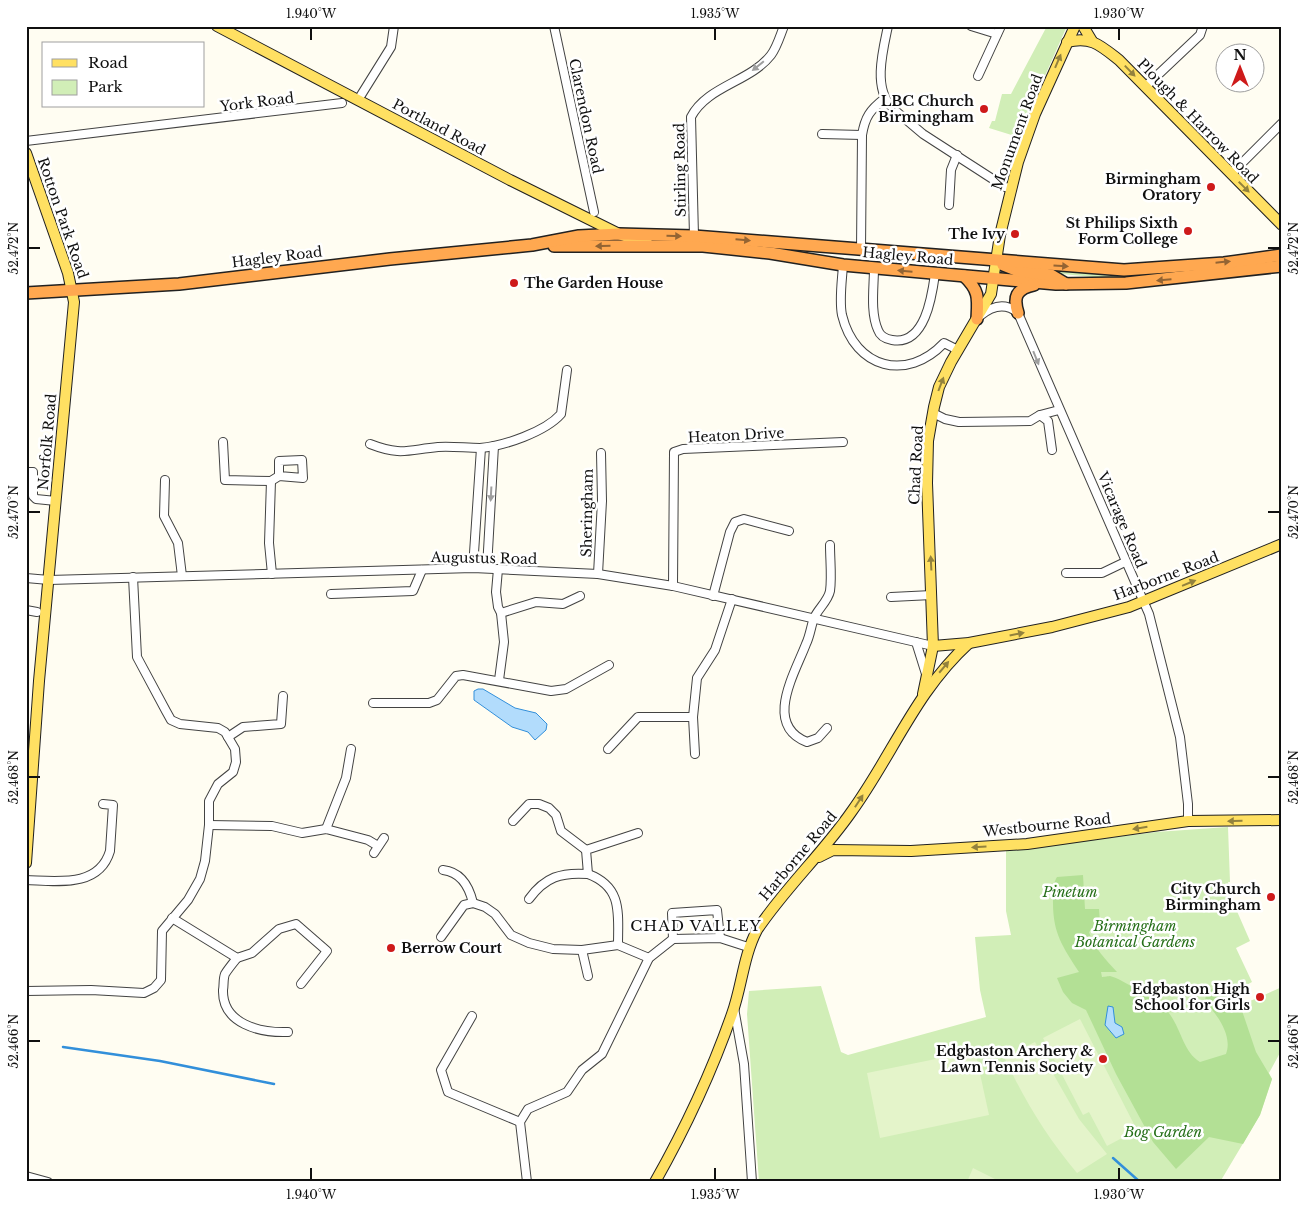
<svg xmlns="http://www.w3.org/2000/svg" width="1308" height="1208" viewBox="0 0 1308 1208" font-family="'Libre Baskerville',serif">
<rect width="100%" height="100%" fill="#fffdf2"/>
<g fill="#d1eeb7">
<polygon points="1047,26 1067,26 1018,137 989,128 992,121 995,121 1002,94 1011,94"/>
<polygon points="1040,269 1119,274 1120,277 1116,279 1040,272"/>
<polygon points="1228,827 1230,882 1228,882 1232,897 1229,897 1230,909 1236,909 1250,941 1236,948 1252,982 1235,991 1241,1005 1282,987 1282,1049 1269,1073 1272,1079 1260,1115 1220,1182 759,1182 747,1014 749,991 821,986 841,1052 848,1055 986,1017 980,990 975,937 1011,935 1006,911 1006,851 1156,832"/>
</g>
<path fill="#b3e095" d="M1083 875 1085 909H1099L1100 923 1089 932C1094 948 1106 960 1117 972H1101L1102 977C1103 977 1110 976 1110 976 1121 978 1159 1003 1167 1011 1181 1026 1182 1051 1200 1062L1226 1054C1233 1036 1217 1014 1205 1002L1206 994 1220 982 1225 990H1235L1256 1052 1272 1079 1260 1115 1243 1144 1209 1137 1176 1169 1153 1142 1116 1074 1086 1010 1072 1003 1063 992 1057 978 1079 972C1063 947 1053 934 1053 903 1053 892 1051 888 1057 877Z"/>
<g fill="#e4f4ca">
<polygon points="1080,1019 1137,1130 1107,1146 1089,1112 1083,1115 1043,1038"/>
<path d="M1035 1042 1079 1119 1107 1154 1077 1173C1046 1136 1025 1101 1004 1057Z"/>
<polygon points="975,1051 989,1115 880,1138 867,1073"/>
<polygon points="973,1168 1001,1182 967,1182"/>
</g>
<g fill="#b2dcfc" stroke="#328fda">
<polygon points="478,689 483,689 515,708 536,713 547,724 546,730 535,740 528,732 512,727 474,700 474,691"/>
<polygon points="1108,1006 1113,1007 1115,1023 1122,1027 1124,1034 1116,1038 1105,1025"/>
</g>
<g fill="none" stroke-linecap="round" stroke-linejoin="round">
<g stroke="#328fda" stroke-width="2.5">
<polyline points="63,1047 160,1061 274,1084"/>
<polyline points="1113,1158 1140,1182"/>
</g>
<defs>
<g id="minor">
<polyline points="554,26 594,212"/>
<path d="M888 26C883 50 873 87 891 106"/>
<polyline points="971,26 997,34"/>
<polyline points="978,76 1001,26"/>
<polyline points="1145,87 1200,35 1203,26"/>
<polyline points="358,100 391,47 394,26"/>
<polyline points="897,112 923,134 1005,187 1011,188"/>
<polyline points="822,134 862,135"/>
<polyline points="26,141 342,103"/>
<polyline points="1231,174 1282,123"/>
<polyline points="949,205 951,170 957,155"/>
<path d="M694 236 691 117C707 86 750 82 771 55 777 47 780 36 784 26"/>
<path d="M861 250 862 135C865 117 870 110 884 99"/>
<path d="M843 265C842 281 839 300 842 315 855 369 907 382 944 343L958 350"/>
<path d="M874 268C874 287 870 312 878 330 880 336 886 339 892 340 925 346 932 296 935 274"/>
<path d="M980 316C992 306 1005 302 1018 313L1149 614 1180 737 1188 804V821"/>
<polyline points="933,413 945,419 959,422 1030,421 1040,415 1048,421 1052,450"/>
<polyline points="1040,415 1059,410"/>
<polyline points="223,442 225,480 271,481 279,476 279,461 302,460 303,478 279,476"/>
<path d="M370 444C401 456 407 450 438 447 452 446 466 448 480 448 504 446 545 432 561 414L567 370"/>
<polyline points="26,472 33,472 33,496 36,499 56,501"/>
<polyline points="165,480 164,516 178,543 182,576"/>
<polyline points="271,481 269,543 272,574"/>
<polyline points="473,568 481,448"/>
<polyline points="487,568 494,446"/>
<polyline points="498,569 496,592 498,607 501,613 504,642 499,680"/>
<polyline points="1066,573 1102,573 1125,562"/>
<polyline points="598,574 602,501 601,453"/>
<polyline points="26,578 49,580 473,568 598,574 673,586 933,646"/>
<polyline points="673,586 674,452 683,449 843,442"/>
<polyline points="331,594 413,591 422,570"/>
<polyline points="713,596 730,532 735,522 744,519 789,531"/>
<polyline points="891,597 932,595"/>
<polyline points="26,610 37,612"/>
<polyline points="501,613 536,602 563,604 580,596"/>
<polyline points="916,642 926,674"/>
<polyline points="373,703 429,703 437,700 456,676 463,675 551,691 566,689 609,665"/>
<polyline points="693,717 695,754"/>
<path d="M827 728 818 738 807 742C763 725 795 673 806 644 810 636 811 626 814 618 818 609 828 601 830 591 832 577 830 560 830 545"/>
<polyline points="228,737 243,727 281,724 283,696"/>
<polyline points="608,749 638,717 693,717 697,678 715,650 732,599"/>
<polyline points="513,821 529,804 539,804 549,808 556,815 561,831 586,850"/>
<polyline points="209,825 272,826 302,833 326,829 368,840 378,846"/>
<polyline points="326,829 346,778 351,749"/>
<polyline points="374,853 384,838"/>
<path d="M443 870C461 872 469 886 473 903"/>
<path d="M588 874C623 887 618 914 618 945"/>
<path d="M26 880C57 881 99 888 110 851L113 805 103 804"/>
<path d="M529 899C545 877 561 872 588 874L586 850 638 833"/>
<polyline points="172,918 237,958 252,953 279,929 296,924 327,951 301,984"/>
<polyline points="441,937 464,905 473,903 485,907 495,914 511,935 529,943 553,949 582,950 618,945 649,958"/>
<polyline points="673,939 672,913 717,910 720,938"/>
<polyline points="582,950 588,976"/>
<path d="M237 958C233 963 228 969 225 974 223 979 224 985 223 990 222 1024 260 1033 288 1032"/>
<polyline points="26,991 91,990 144,993 154,988 161,980 162,931 188,900 200,879 205,861 209,825 209,801 218,784 233,772 236,762 235,749 225,732 218,728 180,724 171,720 166,711 137,657 133,577"/>
<polyline points="734,1008 744,1064 752,1182"/>
<polyline points="472,1016 441,1070 448,1092 520,1122"/>
<polyline points="26,1176 48,1182"/>
<polyline points="527,1182 520,1122 528,1109 567,1092 582,1070 602,1054 649,958 673,939 720,938 748,947"/>
</g>
<g id="major">
<polyline points="217,26 510,180 619,234 648,244"/>
<polyline points="1083,26 1092,41"/>
<path d="M1067 42C1091 36 1100 45 1119 60L1282 225"/>
<polyline points="26,153 68,273 74,302 39,681 26,863"/>
<polyline points="933,646 969,643 1052,627 1129,607 1282,544"/>
<polyline points="923,694 933,646 927,483 928,441 934,407 939,387 951,362 991,294 1000,235 1018,162 1035,114 1075,26"/>
<polyline points="819,857 833,850 911,851 1027,844 1188,821 1282,820"/>
<path d="M655 1182C685 1129 712 1071 732 1014 742 986 743 957 757 930 785 888 823 853 852 811 893 754 916 691 969 643"/>
</g>
<g id="highway">
<polyline points="554,246 703,246 770,253 843,265 1056,284 1126,283 1282,266"/>
<polyline points="1003,265 1018,271 1051,275 1066,284"/>
<path d="M964 276C980 291 978 299 977 319"/>
<polyline points="26,293 179,284 390,259 532,245 579,236 619,234 694,236 1124,270 1224,263 1282,255"/>
<path d="M1018 313C1013 297 1016 289 1034 285"/>
</g>
</defs>
<use href="#minor" stroke="#434343" stroke-width="10"/>
<use href="#major" stroke="#212121" stroke-width="12"/>
<use href="#highway" stroke="#212121" stroke-width="14"/>
<use href="#minor" stroke="#fff" stroke-width="8"/>
<use href="#major" stroke="#ffe062" stroke-width="10"/>
<use href="#highway" stroke="#ffa850" stroke-width="11"/>
</g>
<defs><path id="oneway-solid" d="M-6-.8H1V-3.2L6.5 0L1 3.2V.8H-6Z" transform="scale(1.25)"/></defs>
<g fill="#93823d">
<use href="#oneway-solid" transform="translate(1058 61) rotate(-67)"/>
<use href="#oneway-solid" transform="translate(1130 71) rotate(46)"/>
<use href="#oneway-solid" transform="translate(1244 187) rotate(45)"/>
<use href="#oneway-solid" transform="translate(941 384) rotate(-69)"/>
<use href="#oneway-solid" transform="translate(931 563) rotate(-93)"/>
<use href="#oneway-solid" transform="translate(1189 583) rotate(-22)"/>
<use href="#oneway-solid" transform="translate(1017 634) rotate(-11)"/>
<use href="#oneway-solid" transform="translate(944 667) rotate(-50)"/>
<use href="#oneway-solid" transform="translate(859 801) rotate(-57)"/>
<use href="#oneway-solid" transform="translate(1235 821) rotate(179)"/>
<use href="#oneway-solid" transform="translate(1140 828) rotate(171)"/>
<use href="#oneway-solid" transform="translate(979 847) rotate(177)"/>
</g>
<g fill="#9f9f9f">
<use href="#oneway-solid" transform="translate(758 66) rotate(141)"/>
<use href="#oneway-solid" transform="translate(1036 358) rotate(68)"/>
<use href="#oneway-solid" transform="translate(491 494) rotate(93)"/>
</g>
<g fill="#936433">
<use href="#oneway-solid" transform="translate(674 236) rotate(1)"/>
<use href="#oneway-solid" transform="translate(743 240) rotate(5)"/>
<use href="#oneway-solid" transform="translate(603 246) rotate(178)"/>
<use href="#oneway-solid" transform="translate(1223 262) rotate(-6)"/>
<use href="#oneway-solid" transform="translate(1061 266) rotate(4)"/>
<use href="#oneway-solid" transform="translate(905 271) rotate(-175)"/>
<use href="#oneway-solid" transform="translate(1164 280) rotate(175)"/>
</g>
<path fill="none" stroke="#101010" stroke-width="2" d="M311 28V40M715 28V40M1119 28V40M28 248H40M1268 248H1280M28 512H40M1268 512H1280M28 777H40M1268 777H1280M28 1041H40M1268 1041H1280M311 1168V1180M715 1168V1180M1119 1168V1180"/>
<g fill="#ce1a1a" stroke="#fff" stroke-width="2">
<circle cx="984" cy="109" r="5"/>
<circle cx="1211" cy="187" r="5"/>
<circle cx="1188" cy="231" r="5"/>
<circle cx="1015" cy="234" r="5"/>
<circle cx="514" cy="283" r="5"/>
<circle cx="1271" cy="897" r="5"/>
<circle cx="391" cy="948" r="5"/>
<circle cx="1260" cy="997" r="5"/>
<circle cx="1103" cy="1059" r="5"/>
</g>
<g text-anchor="middle" dominant-baseline="central" stroke-width="5" stroke-linejoin="round" paint-order="stroke">
<g font-size="14" font-weight="bold" fill="#101010" stroke="#fff" text-anchor="end">
<text x="974" y="101">LBC Church<tspan x="974" dy="16">Birmingham</tspan></text>
<text x="1201" y="179">Birmingham<tspan x="1201" dy="16">Oratory</tspan></text>
<text x="1178" y="223">St Philips Sixth<tspan x="1178" dy="16">Form College</tspan></text>
<text x="1005" y="234">The Ivy</text>
<text x="524" y="283" text-anchor="start">The Garden House</text>
<text x="1261" y="889">City Church<tspan x="1261" dy="16">Birmingham</tspan></text>
<text x="401" y="948" text-anchor="start">Berrow Court</text>
<text x="1250" y="989">Edgbaston High<tspan x="1250" dy="16">School for Girls</tspan></text>
<text x="1093" y="1051">Edgbaston Archery &amp;<tspan x="1093" dy="16">Lawn Tennis Society</tspan></text>
</g>
<g font-size="14" fill="#101010" stroke="#fff">
<text transform="translate(257 102) rotate(-7)">York Road</text>
<text transform="translate(586 116) rotate(78)">Clarendon Road</text>
<text transform="translate(1198 121) rotate(46)">Plough &amp; Harrow Road</text>
<text transform="translate(439 127) rotate(28)">Portland Road</text>
<text transform="translate(1017 132) rotate(-70)">Monument Road</text>
<text transform="translate(680 170) rotate(-91)">Stirling Road</text>
<text transform="translate(63 218) rotate(71)">Rotton Park Road</text>
<text transform="translate(908 256) rotate(5)">Hagley Road</text>
<text transform="translate(277 257) rotate(-7)">Hagley Road</text>
<text transform="translate(736 435) rotate(-3)">Heaton Drive</text>
<text transform="translate(47 442) rotate(-85)">Norfolk Road</text>
<text transform="translate(916 465) rotate(-87)">Chad Road</text>
<text transform="translate(587 513) rotate(-89)">Sheringham</text>
<text transform="translate(1122 520) rotate(67)">Vicarage Road</text>
<text transform="translate(484 558) rotate(1)">Augustus Road</text>
<text transform="translate(1166 576) rotate(-21)">Harborne Road</text>
<text transform="translate(1047 825) rotate(-6)">Westbourne Road</text>
<text transform="translate(798 856) rotate(-50)">Harborne Road</text>
</g>
<g font-size="14" font-style="italic" fill="#266f19" stroke="#fff">
<text x="1070" y="892">Pinetum</text>
<text x="1135" y="926">Birmingham<tspan x="1135" dy="16">Botanical Gardens</tspan></text>
<text x="1163" y="1132">Bog Garden</text>
</g>
<g font-size="15" letter-spacing="1" fill="#101010" stroke="#fff">
<text x="696" y="925">CHAD VALLEY</text>
</g>
</g>
<rect width="1308" height="1208" fill="none" stroke="#ffffff" stroke-width="55"/>
<rect x="42" y="42" width="162" height="65" fill="#ffffff" stroke="#9f9f9f"/>
<rect x="52" y="59" width="25" height="8" fill="#ffe062" stroke="#9f9f9f"/>
<text x="88" y="68" font-size="15" fill="#101010">Road</text>
<rect x="52" y="80" width="25" height="15" fill="#d1eeb7" stroke="#9f9f9f"/>
<text x="88" y="92" font-size="15" fill="#101010">Park</text>
<g transform="translate(1240 68)"><circle r="24" fill="#ffffff" stroke="#9f9f9f"/>
<path d="M0-4L9 19L0 12L-9 19Z" fill="#ce1a1a"/>
<text y="-8" font-size="14" font-weight="bold" text-anchor="middle" fill="#101010">N</text>
</g>
<rect x="28" y="28" width="1252" height="1152" fill="none" stroke="#101010" stroke-width="2"/>
<g font-size="12" text-anchor="middle" fill="#101010">
<text x="311" y="18">1.940°W</text>
<text x="715" y="18">1.935°W</text>
<text x="1119" y="18">1.930°W</text>
<text transform="translate(14 248) rotate(-90)" y="4">52.472°N</text>
<text transform="translate(1294 248) rotate(-90)" y="4">52.472°N</text>
<text transform="translate(14 512) rotate(-90)" y="4">52.470°N</text>
<text transform="translate(1294 512) rotate(-90)" y="4">52.470°N</text>
<text transform="translate(14 777) rotate(-90)" y="4">52.468°N</text>
<text transform="translate(1294 777) rotate(-90)" y="4">52.468°N</text>
<text transform="translate(14 1041) rotate(-90)" y="4">52.466°N</text>
<text transform="translate(1294 1041) rotate(-90)" y="4">52.466°N</text>
<text x="311" y="1199">1.940°W</text>
<text x="715" y="1199">1.935°W</text>
<text x="1119" y="1199">1.930°W</text>
</g>
</svg>
